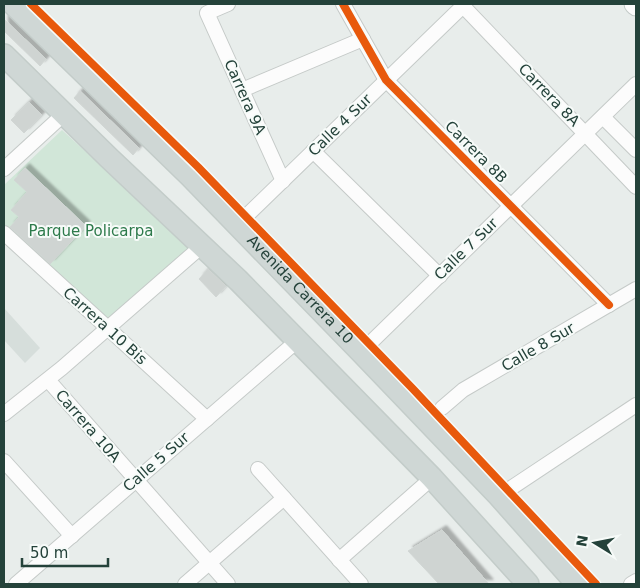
<svg xmlns="http://www.w3.org/2000/svg" width="640" height="588" viewBox="0 0 640 588" font-family="'DejaVu Sans',sans-serif">
<defs>
<filter id="shadow"><feDropShadow dx="4.5" dy="-4.5" stdDeviation="1" flood-color="#0004"/></filter>
</defs>
<rect width="100%" height="100%" fill="#e8edeb"/>
<polygon fill="#d6dedb" points="4,308 40,348 25,363 4,340"/>
<polygon fill="#d1e6d8" points="62,130 192,249 109,322 4,226 4,185"/>
<g fill="#cfd4d2" stroke="#d1d6d4" filter="url(#shadow)">
<polygon points="4,19 46,59 40,66 4,31"/>
<polygon points="80,91 139,148 133,155 74,98"/>
<polygon points="29,102 42,115 24,133 11,120"/>
<polygon points="25,168 86,226 50,264 10,227 19,217 11,210 27,192 14,180"/>
<polygon points="208,269 226,286 216,297 199,279"/>
<polygon points="442,530 489,584 439,584 408,551"/>
</g>
<g fill="none" stroke-linecap="round" stroke-linejoin="round">
<defs>
<g id="minor">
<polyline points="228,4 207,13 283,181"/>
<polyline points="343,4 386,80 609,305"/>
<polyline points="461,4 636,187"/>
<polyline points="242,90 363,39"/>
<polyline points="603,117 636,150"/>
<polyline points="313,151 440,276"/>
<polyline points="4,169 64,114"/>
<polyline points="237,225 465,4"/>
<polyline points="4,233 207,419"/>
<polyline points="361,352 636,84"/>
<polyline points="48,380 228,584"/>
<polyline points="442,408 463,390 636,289"/>
<polyline points="4,414 62,368 203,245"/>
<polyline points="4,461 72,536"/>
<polyline points="258,469 361,584"/>
<polyline points="499,496 636,405"/>
<polyline points="339,560 432,478"/>
<polyline points="16,584 297,341"/>
<polyline points="185,584 284,498"/>
<polyline points="631,584 636,581"/>
</g>
<polyline id="secondary" points="634,4 636,6"/>
<g id="primary">
<path id="s1" d="M13 4 190 176 361 352 499 496 577 584"/>
<polyline points="4,55 109,158 238,280 432,478 528,584"/>
</g>
</defs>
<use href="#minor" stroke="#c5cac8" stroke-width="16"/>
<use href="#secondary" stroke="#c3cbc8" stroke-width="21"/>
<use href="#primary" stroke="#c3ccc9" stroke-width="24"/>
<use href="#minor" stroke="#fcfcfc" stroke-width="14"/>
<use href="#secondary" stroke="#fcfcfc" stroke-width="19"/>
<use href="#primary" stroke="#cfd7d5" stroke-width="21"/>
<defs>
<g id="cycleway">
<polyline points="31,4 198,167 413,389 596,584"/>
<polyline points="343,4 386,80 609,305"/>
</g>
</defs>
<use href="#cycleway" stroke="#f7fbf9" stroke-width="11"/>
<use href="#cycleway" stroke="#e8590c" stroke-width="8"/>
</g>
<g text-anchor="middle" dominant-baseline="central" stroke-width="4" stroke-linejoin="round" paint-order="stroke">
<g font-size="15" fill="#24423a" stroke="#f7fbf9">
<text transform="translate(549 95) rotate(46)">Carrera 8A</text>
<text transform="translate(245 97) rotate(66)">Carrera 9A</text>
<text transform="translate(340 125) rotate(-44)">Calle 4 Sur</text>
<text transform="translate(476 152) rotate(45)">Carrera 8B</text>
<text transform="translate(466 249) rotate(-44)">Calle 7 Sur</text>
<text stroke="none"><textPath href="#s1" startOffset="405">Avenida Carrera 10</textPath></text>
<text transform="translate(105 326) rotate(42)">Carrera 10 Bis</text>
<text transform="translate(538 347) rotate(-30)">Calle 8 Sur</text>
<text transform="translate(88 426) rotate(49)">Carrera 10A</text>
<text transform="translate(156 462) rotate(-41)">Calle 5 Sur</text>
</g>
<g font-size="15" fill="#2d7a4b" stroke="#f7fbf9">
<text x="91" y="231">Parque Policarpa</text>
</g>
</g>
<rect width="640" height="588" fill="none" stroke="#24423a" stroke-width="10"/>
<g transform="translate(595 543) rotate(280)" stroke="#f7fbf9" stroke-width="4" paint-order="stroke">
<path d="M0-4L9 19L0 12L-9 19Z" fill="#24423a"/>
<text y="-8" font-size="14" font-weight="bold" text-anchor="middle" fill="#24423a">N</text>
</g>
<path d="M22 558v8h86v-8" fill="none" stroke="#24423a" stroke-width="2.5"/>
<text x="30" y="558" font-size="15" fill="#24423a" stroke="#f7fbf9" stroke-width="4" paint-order="stroke">50 m</text>
</svg>
